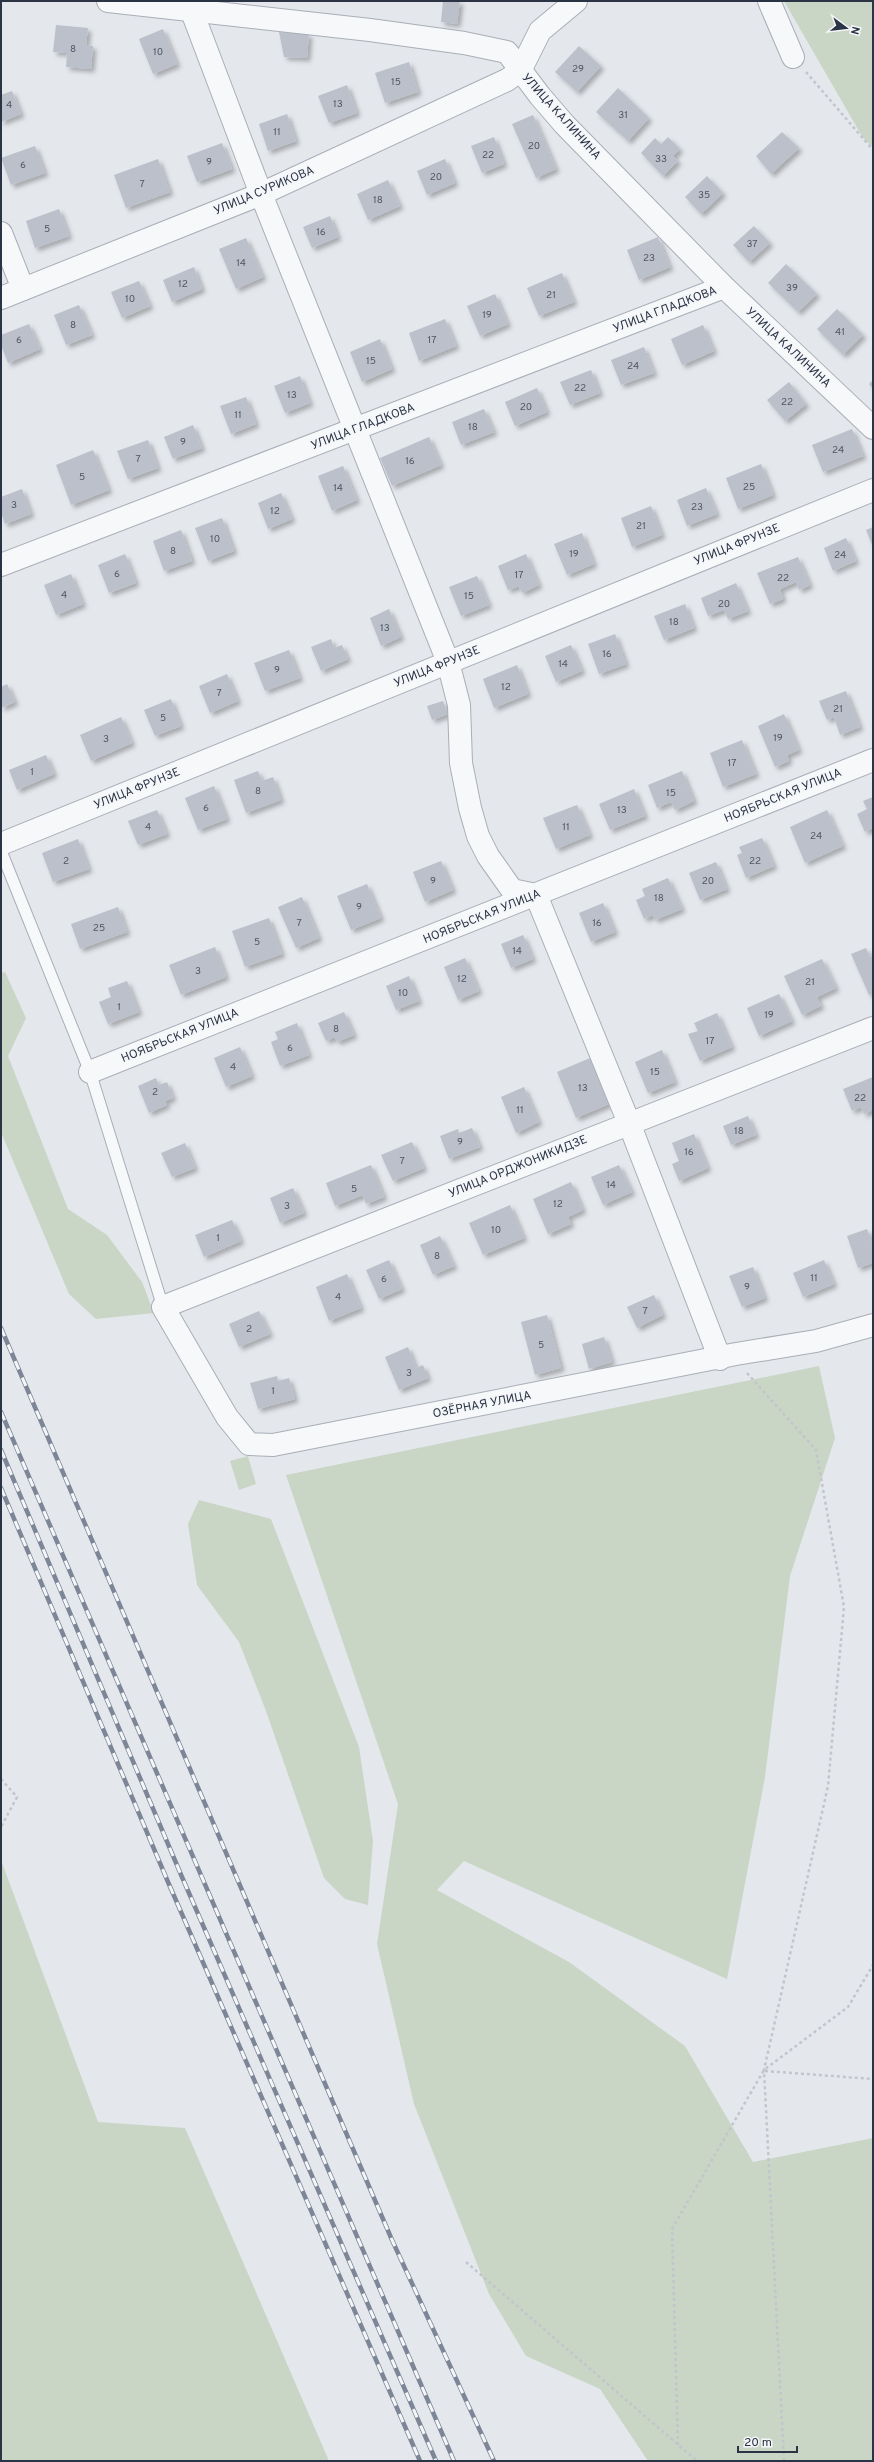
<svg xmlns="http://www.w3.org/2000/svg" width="874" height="2462" viewBox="0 0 874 2462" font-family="Overpass,sans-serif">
<defs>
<filter id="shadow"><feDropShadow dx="3.5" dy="3.5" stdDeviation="2" flood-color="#0004"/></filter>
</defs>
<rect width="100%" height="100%" fill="#e4e7ec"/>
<g fill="#c9d6c5">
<polygon points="784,1 873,1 873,147 863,138"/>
<polygon points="5,972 26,1018 8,1056 68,1209 107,1235 142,1282 154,1313 96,1319 69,1294 1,1132 1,973"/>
<polygon points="819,1366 835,1438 790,1576 765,1777 727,1979 464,1861 437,1890 569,1962 685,2046 753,2162 873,2138 873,2461 648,2461 600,2389 526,2356 489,2294 414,2104 377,1944 398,1804 286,1475"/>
<polygon points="248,1456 256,1484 239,1490 230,1461"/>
<polygon points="199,1500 271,1519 359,1747 373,1841 368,1905 345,1899 324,1878 266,1711 239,1642 197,1585 188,1524"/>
<polygon points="1,1860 98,2122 185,2128 329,2461 1,2461"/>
</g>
<g fill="#bbc0ca" filter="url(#shadow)">
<polygon points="443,1 460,1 457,24 441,22"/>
<polygon points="56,25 88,28 86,45 93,46 91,69 66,67 67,53 53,52"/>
<polygon points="163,29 177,64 153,74 139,39"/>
<polygon points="279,32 309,34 307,58 284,57"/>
<polygon points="579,46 601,66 577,92 555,72"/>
<polygon points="409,62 418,92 385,103 375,73"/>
<polygon points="347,85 357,113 329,123 318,96"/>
<polygon points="618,88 649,118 628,141 596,112"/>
<polygon points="12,91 21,114 1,122 1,95"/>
<polygon points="287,114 296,141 268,151 259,124"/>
<polygon points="533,115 556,169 536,178 512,124"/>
<polygon points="782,132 799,148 771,174 756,156"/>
<polygon points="494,137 504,164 482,173 471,146"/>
<polygon points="668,137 680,149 673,156 678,161 663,176 641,153 655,138 661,144"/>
<polygon points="222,143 232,169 197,182 187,156"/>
<polygon points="35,146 45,173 11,185 1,158"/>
<polygon points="158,159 170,192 126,208 114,175"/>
<polygon points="445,159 455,183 427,195 417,171"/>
<polygon points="707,176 723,193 701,214 685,197"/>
<polygon points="388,180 400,206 368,220 357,194"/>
<polygon points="59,209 69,236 35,248 26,221"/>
<polygon points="330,216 338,237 312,248 303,227"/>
<polygon points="754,226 770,243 749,262 733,245"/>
<polygon points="658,237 670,267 639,280 627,250"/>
<polygon points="246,238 263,277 236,289 219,249"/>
<polygon points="786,264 817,294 798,312 768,283"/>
<polygon points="194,267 202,289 172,302 163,280"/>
<polygon points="562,273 574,302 539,316 527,288"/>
<polygon points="139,281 150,306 122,318 111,292"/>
<polygon points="495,294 508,324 480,336 467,306"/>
<polygon points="79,305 92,335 66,345 54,315"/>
<polygon points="837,309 863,335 843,355 817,329"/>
<polygon points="445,319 456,346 419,361 409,333"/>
<polygon points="29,324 40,349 8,363 1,345 1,335"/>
<polygon points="703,325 714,351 682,365 671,339"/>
<polygon points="380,339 392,369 362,382 350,352"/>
<polygon points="644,347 654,373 621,385 611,360"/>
<polygon points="591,370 600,393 570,405 560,382"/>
<polygon points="300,376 310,403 285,413 274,386"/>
<polygon points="873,380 873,389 869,384"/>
<polygon points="789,382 806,404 785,421 767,400"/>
<polygon points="537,388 547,412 515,426 505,402"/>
<polygon points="246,397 256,424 231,434 220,406"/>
<polygon points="484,409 494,432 461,445 452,422"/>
<polygon points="193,425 202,448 173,459 164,437"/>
<polygon points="852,429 863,456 823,472 812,445"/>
<polygon points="429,437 441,465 392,486 380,458"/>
<polygon points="148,440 158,468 128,479 117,451"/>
<polygon points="93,450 109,490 71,505 56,465"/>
<polygon points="761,464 773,495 738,509 726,478"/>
<polygon points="343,466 357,500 332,511 318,476"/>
<polygon points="706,488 717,514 687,526 677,500"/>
<polygon points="22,489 31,514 5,524 1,512 1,497"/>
<polygon points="281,493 292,519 268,529 258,503"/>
<polygon points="651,506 662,535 632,547 621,518"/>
<polygon points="222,518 234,551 208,561 195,528"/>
<polygon points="873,527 873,547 866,530"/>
<polygon points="181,530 192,561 164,571 153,541"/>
<polygon points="582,533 594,564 567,575 554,544"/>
<polygon points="846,538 856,561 833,571 824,548"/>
<polygon points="125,554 136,583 109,593 98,565"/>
<polygon points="526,554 539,585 522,593 519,586 508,590 498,566"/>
<polygon points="798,557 810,585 799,590 796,582 780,589 783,599 770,604 757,573"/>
<polygon points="71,574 83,604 56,615 44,585"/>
<polygon points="477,576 489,605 461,616 449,587"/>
<polygon points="736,583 748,611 728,619 724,610 708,616 701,598"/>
<polygon points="685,604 694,628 664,640 654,616"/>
<polygon points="389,609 401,637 381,646 370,618"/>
<polygon points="615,634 626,664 599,674 588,644"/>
<polygon points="331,639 334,648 342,645 348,659 321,671 311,647"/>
<polygon points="571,645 582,671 556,682 545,656"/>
<polygon points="289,650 300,678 265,691 254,663"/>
<polygon points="517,665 528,694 494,708 483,679"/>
<polygon points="227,674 238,701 210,713 199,686"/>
<polygon points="7,684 15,702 1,708 1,687"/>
<polygon points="846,691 860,727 840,735 834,717 827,720 819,701"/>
<polygon points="171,699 181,726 155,736 144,710"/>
<polygon points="443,701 448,714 432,720 427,706"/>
<polygon points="784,714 799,750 787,755 789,761 775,767 758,726"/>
<polygon points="121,717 132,743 91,761 80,735"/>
<polygon points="742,740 756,774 723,787 710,753"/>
<polygon points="46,755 54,774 17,790 9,770"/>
<polygon points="258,771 262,781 273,777 281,800 246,813 234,780"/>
<polygon points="682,771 694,801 675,810 671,802 657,808 648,785"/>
<polygon points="214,786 227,819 198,830 185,798"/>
<polygon points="634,789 645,816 610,830 599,804"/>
<polygon points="873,797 873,828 865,832 857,814 867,809 863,801"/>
<polygon points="577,805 590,835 556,849 543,818"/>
<polygon points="157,810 167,834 138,845 128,821"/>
<polygon points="827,810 843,846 805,863 790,827"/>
<polygon points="762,838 774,866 746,878 737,855 742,853 739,847"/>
<polygon points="78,839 89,869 53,882 42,853"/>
<polygon points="441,861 453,890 425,902 413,872"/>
<polygon points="716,862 727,889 700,900 689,873"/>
<polygon points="668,878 682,909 655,920 653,915 644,919 636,900 645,896 642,889"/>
<polygon points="367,884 381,918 351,930 337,896"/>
<polygon points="302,897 319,938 296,948 278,907"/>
<polygon points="603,903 615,932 591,942 579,913"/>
<polygon points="118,907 127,932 80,949 71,924"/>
<polygon points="269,918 282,954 245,967 232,931"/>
<polygon points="523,935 533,959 511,968 501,944"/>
<polygon points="215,947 226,977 181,995 169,965"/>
<polygon points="866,948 870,957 873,955 873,993 869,995 851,954"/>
<polygon points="465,958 479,991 458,1000 444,967"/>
<polygon points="822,959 836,988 817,997 821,1006 802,1015 784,976"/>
<polygon points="409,976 419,1001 396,1010 386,986"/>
<polygon points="127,981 139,1012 108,1024 99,1002 111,997 108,988"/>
<polygon points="779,994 792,1021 759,1036 747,1008"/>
<polygon points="344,1012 354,1035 337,1042 335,1037 326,1041 318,1023"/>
<polygon points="717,1013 732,1047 700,1061 688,1034 698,1031 694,1023"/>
<polygon points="297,1023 309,1055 280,1066 271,1042 278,1039 275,1032"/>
<polygon points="240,1047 252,1076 226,1087 214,1058"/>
<polygon points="662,1050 675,1082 648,1093 635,1062"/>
<polygon points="590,1058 609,1104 576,1118 557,1072"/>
<polygon points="873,1077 873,1110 864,1114 861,1107 852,1111 843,1089"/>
<polygon points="156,1078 159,1085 167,1082 173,1098 165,1101 167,1105 149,1113 138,1086"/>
<polygon points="524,1087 539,1122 516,1133 501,1097"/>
<polygon points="748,1116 756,1135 731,1145 723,1126"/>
<polygon points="472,1128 480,1147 449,1159 440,1136 458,1129 459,1133"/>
<polygon points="694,1134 708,1168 679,1181 672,1164 679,1161 672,1143"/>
<polygon points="412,1142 424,1168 393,1181 381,1155"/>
<polygon points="185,1143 195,1168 172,1177 161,1153"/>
<polygon points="371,1165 384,1197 366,1204 363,1195 335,1206 326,1183"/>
<polygon points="619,1165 632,1192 603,1205 591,1177"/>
<polygon points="571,1182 583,1210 568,1217 571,1224 548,1234 533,1199"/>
<polygon points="293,1188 304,1213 280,1223 270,1198"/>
<polygon points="510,1205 524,1238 483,1255 469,1223"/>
<polygon points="232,1220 241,1241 204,1257 195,1235"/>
<polygon points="867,1229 873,1247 873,1263 858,1268 847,1236"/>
<polygon points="440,1236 454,1266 433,1275 420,1245"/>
<polygon points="389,1260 402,1289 379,1299 366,1270"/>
<polygon points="824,1260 834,1284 803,1297 793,1273"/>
<polygon points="753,1267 765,1298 742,1307 729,1276"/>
<polygon points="347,1274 361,1308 329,1321 316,1287"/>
<polygon points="654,1295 663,1315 637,1328 627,1307"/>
<polygon points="259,1311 270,1334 239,1347 229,1324"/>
<polygon points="547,1315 561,1368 535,1375 521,1322"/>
<polygon points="604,1337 612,1362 589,1369 582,1344"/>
<polygon points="408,1347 416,1368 423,1365 428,1378 399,1390 385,1357"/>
<polygon points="277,1376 278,1381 289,1378 295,1399 258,1409 250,1383"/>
</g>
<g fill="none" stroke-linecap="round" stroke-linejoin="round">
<defs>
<polyline id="service" points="1,851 90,1072 163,1307"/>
<g id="minor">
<polyline points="108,1 370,30 464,43 507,52 540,96 565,125 724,287 873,428"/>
<polyline points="769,1 793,57"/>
<polyline points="191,9 261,194 448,662 459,705 461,763 470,808 478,836 488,856 512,890 536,895 629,1123 720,1359"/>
<polyline points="1,233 23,289"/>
<polyline points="1,298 261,194 507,80 520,71 540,31 576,1"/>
<polyline points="1,565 724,287"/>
<polyline points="1,844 873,490"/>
<polyline points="873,1028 163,1307 227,1417 249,1444 273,1445 736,1354 816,1341 873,1325"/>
<polyline points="90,1072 873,760"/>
</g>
</defs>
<use href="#service" stroke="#a9aeb7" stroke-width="13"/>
<use href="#minor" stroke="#a9aeb7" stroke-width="24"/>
<g stroke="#c2c5cb" stroke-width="2.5" stroke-dasharray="3 3" stroke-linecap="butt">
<polyline points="806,72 873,150"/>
<polyline points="747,1373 816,1450 844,1607 828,1786 764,2070 784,2461"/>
<polyline points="1,1779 17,1797 1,1827"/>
<polyline points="765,2071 873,2079"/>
<polyline points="466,2262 697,2461"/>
<polyline points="678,2445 672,2229 764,2070 848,2007 873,1965"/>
</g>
<use href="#service" stroke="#f7f8fa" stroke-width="11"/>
<use href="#minor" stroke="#f7f8fa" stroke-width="22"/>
<defs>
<g id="rail">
<polyline points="1,1328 392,2240 494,2461"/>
<polyline points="1,1412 454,2461"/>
<polyline points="1,1450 182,1877 436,2461"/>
<polyline points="1,1488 168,1882 420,2461"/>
</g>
</defs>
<use href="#rail" stroke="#7d8696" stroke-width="4.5"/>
<use href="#rail" stroke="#f4f6f9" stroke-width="3" stroke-dasharray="9" stroke-linecap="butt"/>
</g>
<g text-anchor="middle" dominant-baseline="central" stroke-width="3.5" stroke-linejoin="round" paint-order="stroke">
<g font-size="10" fill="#4f5766">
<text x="73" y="49">8</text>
<text x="158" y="52">10</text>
<text x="578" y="69">29</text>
<text x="396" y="82">15</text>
<text x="338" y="104">13</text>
<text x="9" y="105">4</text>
<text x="623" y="115">31</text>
<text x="277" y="132">11</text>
<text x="534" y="146">20</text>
<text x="488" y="155">22</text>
<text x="661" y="159">33</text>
<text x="209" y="162">9</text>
<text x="23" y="165">6</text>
<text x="436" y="177">20</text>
<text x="142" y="184">7</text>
<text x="704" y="195">35</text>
<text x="378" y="200">18</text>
<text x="47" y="229">5</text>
<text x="321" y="232">16</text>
<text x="752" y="244">37</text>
<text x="649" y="258">23</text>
<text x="241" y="263">14</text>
<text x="183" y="284">12</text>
<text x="792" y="288">39</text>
<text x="551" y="295">21</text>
<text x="130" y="299">10</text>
<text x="487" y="315">19</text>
<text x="73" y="325">8</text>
<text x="840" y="332">41</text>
<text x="19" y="340">6</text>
<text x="432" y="340">17</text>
<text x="371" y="361">15</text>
<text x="633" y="366">24</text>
<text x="580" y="388">22</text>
<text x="292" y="395">13</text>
<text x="787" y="402">22</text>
<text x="526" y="407">20</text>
<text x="238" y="415">11</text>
<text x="473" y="427">18</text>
<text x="183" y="442">9</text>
<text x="838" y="450">24</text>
<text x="138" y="459">7</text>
<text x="410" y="461">16</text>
<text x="82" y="477">5</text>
<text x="749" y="487">25</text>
<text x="338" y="488">14</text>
<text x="14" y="505">3</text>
<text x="697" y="507">23</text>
<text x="275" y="511">12</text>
<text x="641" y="526">21</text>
<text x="215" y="539">10</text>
<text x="173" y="551">8</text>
<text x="574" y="554">19</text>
<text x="840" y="555">24</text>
<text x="117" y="574">6</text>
<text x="519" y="575">17</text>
<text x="783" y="578">22</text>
<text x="64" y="595">4</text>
<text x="469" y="596">15</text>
<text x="724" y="604">20</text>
<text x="674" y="622">18</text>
<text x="385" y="628">13</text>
<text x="607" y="654">16</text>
<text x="563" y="664">14</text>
<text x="277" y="670">9</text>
<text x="506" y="687">12</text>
<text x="219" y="693">7</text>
<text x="838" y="709">21</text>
<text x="163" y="718">5</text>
<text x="778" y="738">19</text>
<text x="106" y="739">3</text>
<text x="732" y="763">17</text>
<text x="32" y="772">1</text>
<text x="258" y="791">8</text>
<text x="671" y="793">15</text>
<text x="206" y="808">6</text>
<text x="622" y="810">13</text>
<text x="148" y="827">4</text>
<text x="566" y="827">11</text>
<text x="816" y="836">24</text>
<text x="66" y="861">2</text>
<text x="755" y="861">22</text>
<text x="433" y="881">9</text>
<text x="708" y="881">20</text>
<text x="659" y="898">18</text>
<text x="359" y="907">9</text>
<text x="299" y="923">7</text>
<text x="597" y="923">16</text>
<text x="99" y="928">25</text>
<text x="257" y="942">5</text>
<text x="517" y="951">14</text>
<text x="198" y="971">3</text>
<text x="462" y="979">12</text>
<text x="810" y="982">21</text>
<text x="403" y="993">10</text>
<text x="119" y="1007">1</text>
<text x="769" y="1015">19</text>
<text x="336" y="1029">8</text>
<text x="710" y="1041">17</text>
<text x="290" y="1048">6</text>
<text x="233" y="1067">4</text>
<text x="655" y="1072">15</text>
<text x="583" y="1088">13</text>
<text x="155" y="1092">2</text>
<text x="860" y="1098">22</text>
<text x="520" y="1110">11</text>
<text x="739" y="1131">18</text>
<text x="460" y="1142">9</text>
<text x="689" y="1152">16</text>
<text x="402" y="1161">7</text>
<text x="611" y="1185">14</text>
<text x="354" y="1189">5</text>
<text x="558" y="1204">12</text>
<text x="287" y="1206">3</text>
<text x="496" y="1230">10</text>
<text x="218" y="1238">1</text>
<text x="437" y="1256">8</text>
<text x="814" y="1278">11</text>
<text x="384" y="1279">6</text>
<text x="747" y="1287">9</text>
<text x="338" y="1297">4</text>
<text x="645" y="1311">7</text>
<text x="249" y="1329">2</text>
<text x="541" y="1345">5</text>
<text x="409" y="1373">3</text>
<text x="273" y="1391">1</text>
</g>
<g font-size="12" fill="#2b3445" stroke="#f4f6f9">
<text transform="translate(561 117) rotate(48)">УЛИЦА КАЛИНИНА</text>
<text transform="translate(264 191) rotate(-23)">УЛИЦА СУРИКОВА</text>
<text transform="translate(665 310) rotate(-21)">УЛИЦА ГЛАДКОВА</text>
<text transform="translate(788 348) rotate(43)">УЛИЦА КАЛИНИНА</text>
<text transform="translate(363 427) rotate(-21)">УЛИЦА ГЛАДКОВА</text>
<text transform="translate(737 545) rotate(-22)">УЛИЦА ФРУНЗЕ</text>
<text transform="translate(437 667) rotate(-22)">УЛИЦА ФРУНЗЕ</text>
<text transform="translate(137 789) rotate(-22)">УЛИЦА ФРУНЗЕ</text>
<text transform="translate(783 796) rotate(-22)">НОЯБРЬСКАЯ УЛИЦА</text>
<text transform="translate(482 917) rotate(-22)">НОЯБРЬСКАЯ УЛИЦА</text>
<text transform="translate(180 1036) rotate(-22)">НОЯБРЬСКАЯ УЛИЦА</text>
<text transform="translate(518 1167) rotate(-22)">УЛИЦА ОРДЖОНИКИДЗЕ</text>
<text transform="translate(482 1405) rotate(-11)">ОЗЁРНАЯ УЛИЦА</text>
</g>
</g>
<rect width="874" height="2462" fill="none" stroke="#2b3445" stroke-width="4"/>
<g transform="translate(846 28) rotate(105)" stroke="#f4f6f9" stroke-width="3" paint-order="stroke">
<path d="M0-3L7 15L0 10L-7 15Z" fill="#2b3445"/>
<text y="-6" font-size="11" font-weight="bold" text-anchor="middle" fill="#2b3445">N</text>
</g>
<path d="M738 2446v6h59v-6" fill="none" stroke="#2b3445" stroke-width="2"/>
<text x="744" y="2446" font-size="12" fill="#2b3445" stroke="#f4f6f9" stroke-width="3" paint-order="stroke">20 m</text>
</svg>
